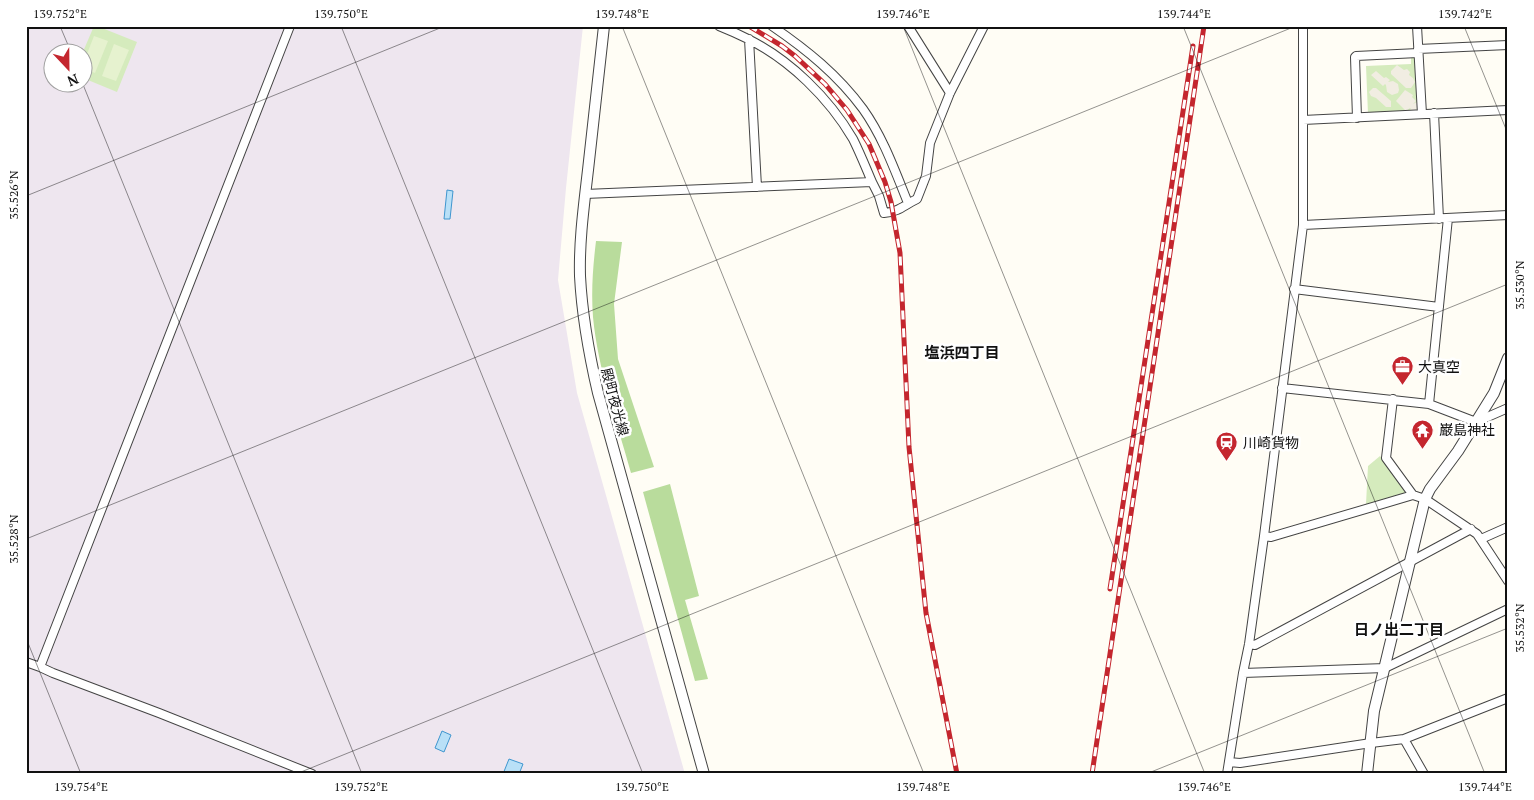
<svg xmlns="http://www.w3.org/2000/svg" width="1534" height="800" font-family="'PT Serif','Noto Sans JP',serif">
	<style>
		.industrial { fill: #eee6ef; fill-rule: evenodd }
		.green { fill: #d5ebbd }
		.forest { fill: #b9dc9c }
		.pitch { fill: #e6f2cf }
		.plaza { fill: #f1ede2 }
		.water { fill: #b9e0f7; stroke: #3f96cf }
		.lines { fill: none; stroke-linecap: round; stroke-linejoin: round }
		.minor-casing { stroke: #444; stroke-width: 10 }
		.tertiary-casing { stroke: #444; stroke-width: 12 }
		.minor { stroke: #fff; stroke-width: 8 }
		.tertiary { stroke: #fff; stroke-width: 10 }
		.rail-casing { stroke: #c4262e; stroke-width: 5 }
		.rail { stroke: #fff; stroke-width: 3; stroke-dasharray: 9; stroke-linecap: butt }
		.ticks { fill: none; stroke: #111; stroke-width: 1; stroke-opacity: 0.45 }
		.labels { text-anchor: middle; stroke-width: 5; stroke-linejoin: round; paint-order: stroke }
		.poi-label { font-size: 14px; fill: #111; stroke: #fff; text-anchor: start }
		.street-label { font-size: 14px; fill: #111; stroke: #fff }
		.neighbourhood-label { font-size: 15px; font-weight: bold; fill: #111; stroke: #fff }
		.neatline { fill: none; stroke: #111; stroke-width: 2 }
		.ticks-label { font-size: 12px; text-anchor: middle; fill: #111 }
	</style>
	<rect width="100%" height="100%" fill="#fffdf5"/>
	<path class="industrial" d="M 26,26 L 583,26 L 566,188 L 558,280 L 577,393 L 685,774 L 26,774 ZM 52,52 L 82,52 L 82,82 L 52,82 Z"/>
	<path class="green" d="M 94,26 L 97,26 L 137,42 L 117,92 L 83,78 L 82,54 Z
		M 1411,57 L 1414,57 L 1415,60 L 1418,107 L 1413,112 L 1368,114 L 1366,66 L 1411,64 Z
		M 1380,456 L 1406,490 L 1406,494 L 1366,504 L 1368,466 Z"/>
	<path class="forest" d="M 596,241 L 622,242 L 614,304 L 618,359 L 654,467 L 631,473 C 617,422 598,370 593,317 C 591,291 593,266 596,241 Z
		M 670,484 L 699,596 L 685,600 L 708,679 L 695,681 L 643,492 Z"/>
	<path class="pitch" d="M 94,36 L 108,41 L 95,73 L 82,68 L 83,64 Z
		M 114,44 L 129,50 L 116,81 L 102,76 Z"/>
	<path class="plaza" d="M 1397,65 L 1404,70 L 1407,69 L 1410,72 L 1409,75 L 1413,78 L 1415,82 L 1411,88 L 1406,88 L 1391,74 L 1391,71 Z
		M 1376,71 L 1384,78 L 1386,77 L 1390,80 L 1388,82 L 1393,81 L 1398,84 L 1399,90 L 1398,93 L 1392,95 L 1387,92 L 1386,85 L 1385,84 L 1383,86 L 1371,75 Z
		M 1373,88 L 1376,88 L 1391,101 L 1391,107 L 1386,107 L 1376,98 L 1371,96 L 1369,92 Z
		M 1405,90 L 1413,95 L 1412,97 L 1416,101 L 1413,104 L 1417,102 L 1418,107 L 1413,112 L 1408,111 L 1411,109 L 1410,108 L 1406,111 L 1396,101 Z"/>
	<path class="water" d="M 447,190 L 453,191 L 450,219 L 444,219 Z
		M 442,731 L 451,735 L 444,752 L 435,748 Z
		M 509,759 L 523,764 L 519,774 L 503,774 Z"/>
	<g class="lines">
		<defs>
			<path id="minor" d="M 290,26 L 40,667 L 53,673 L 159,713 L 312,774
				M 719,26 C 729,30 738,34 748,39 C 790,60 829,98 853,139 C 860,153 866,168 872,182
				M 772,26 C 807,50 838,75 863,109 C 883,137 895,171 908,203
				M 908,26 L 950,93
				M 1417,26 L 1422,114
				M 749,39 L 757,187
				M 1418,49 L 1508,45
				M 1434,113 L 1439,219
				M 1357,118 L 1355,57 L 1356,56 L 1418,53
				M 1303,120 L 1508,110
				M 585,194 L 872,182 L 879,196 L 884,213 C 899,212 904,205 917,199 L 926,176 L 930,143 L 950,93 L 984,26
				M 1303,225 L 1508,215
				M 1294,289 L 1439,307
				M 1282,388 L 1429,404 L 1476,422 L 1508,408
				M 1393,399 L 1386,458 L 1413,495
				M 1429,404 L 1448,218
				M 1264,536 L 1271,537 L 1413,495 L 1425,499 L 1477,534 L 1508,581
				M 1481,539 L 1508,527
				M 1249,644 L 1255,645 L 1471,529
				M 26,662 L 40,667
				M 1243,673 L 1385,668 L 1508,609
				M 1404,739 L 1424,774
				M 1229,762 L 1240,763 L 1371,743 L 1404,739 L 1508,698
				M 1227,774 L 1243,673 L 1249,644 L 1264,536 L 1303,225 L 1303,26"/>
			<path id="tertiary" d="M 604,26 C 599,74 593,122 588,170 C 584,205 579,241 580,276 C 582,316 589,354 598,393 L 704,774
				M 1367,774 L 1374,711 L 1425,499 L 1430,489 L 1458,451 L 1494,393 L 1508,358"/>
		</defs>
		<use href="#minor" class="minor-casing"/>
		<use href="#tertiary" class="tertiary-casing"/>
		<use href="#minor" class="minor"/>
		<use href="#tertiary" class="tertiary"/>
		<defs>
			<path id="rail" d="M 749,26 L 782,46 L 795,56 L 825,84 L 847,110 L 869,144 L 885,182 L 891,202 L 900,253 L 909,447 L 926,613 L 957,774
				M 1110,589 L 1193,46
				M 1092,774 L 1204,26"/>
		</defs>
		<use href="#rail" class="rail-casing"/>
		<use href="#rail" class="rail"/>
	</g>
	<path class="ticks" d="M 60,26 L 71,52M 341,26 L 643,774M 622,26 L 924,774M 903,26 L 1205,774M 1183,26 L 1485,774M 1464,26 L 1508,134M 82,82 L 362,774M 26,196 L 445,26M 26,539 L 1296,26M 26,638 L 81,774M 296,774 L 1508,284M 1146,774 L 1508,628"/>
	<defs>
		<symbol id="office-pin" viewBox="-11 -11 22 30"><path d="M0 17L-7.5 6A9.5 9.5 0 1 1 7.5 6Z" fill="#c4262e" stroke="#fff"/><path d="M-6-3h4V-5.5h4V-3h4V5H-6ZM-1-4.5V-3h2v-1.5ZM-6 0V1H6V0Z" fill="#fff"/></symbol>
		<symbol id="temple-pin" viewBox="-11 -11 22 30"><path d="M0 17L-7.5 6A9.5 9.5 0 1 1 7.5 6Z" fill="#c4262e" stroke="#fff"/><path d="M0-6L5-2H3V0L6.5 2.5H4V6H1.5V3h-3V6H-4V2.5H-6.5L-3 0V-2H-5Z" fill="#fff"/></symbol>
		<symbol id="station-pin" viewBox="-11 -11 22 30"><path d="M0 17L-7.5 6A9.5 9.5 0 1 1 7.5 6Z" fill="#c4262e" stroke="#fff"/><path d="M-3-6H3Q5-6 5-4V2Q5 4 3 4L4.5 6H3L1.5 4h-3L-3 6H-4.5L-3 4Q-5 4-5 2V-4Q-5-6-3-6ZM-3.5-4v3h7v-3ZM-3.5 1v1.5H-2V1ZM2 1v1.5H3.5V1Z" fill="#fff"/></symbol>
	</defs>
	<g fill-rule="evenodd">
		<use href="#office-pin" x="1390" y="354" width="25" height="34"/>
		<use href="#temple-pin" x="1410" y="418" width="25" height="34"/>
		<use href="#station-pin" x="1214" y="430" width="25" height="34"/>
	</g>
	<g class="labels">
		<g class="poi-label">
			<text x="1418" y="372">大真空</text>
			<text x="1439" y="435">巌島神社</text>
			<text x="1243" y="448">川崎貨物</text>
		</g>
		<g class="street-label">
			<text transform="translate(615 402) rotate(75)" y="5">殿町夜光線</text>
		</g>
		<g class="neighbourhood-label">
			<text x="962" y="358">塩浜四丁目</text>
			<text x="1399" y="635">日ノ出二丁目</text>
		</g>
	</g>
	<rect width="1534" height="800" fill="none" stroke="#ffffff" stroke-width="55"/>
	<g transform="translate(68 68) rotate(158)"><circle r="24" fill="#ffffff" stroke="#a0a0a0"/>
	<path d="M0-4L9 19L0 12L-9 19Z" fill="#c4262e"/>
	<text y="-8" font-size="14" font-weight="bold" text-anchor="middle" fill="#111111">N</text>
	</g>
	<rect x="28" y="28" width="1478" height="744" class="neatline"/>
	<g class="ticks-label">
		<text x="60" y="18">139.752°E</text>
		<text x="341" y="18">139.750°E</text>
		<text x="622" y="18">139.748°E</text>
		<text x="903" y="18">139.746°E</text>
		<text x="1184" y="18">139.744°E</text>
		<text x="1465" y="18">139.742°E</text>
		<text transform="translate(14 195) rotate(-90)" y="4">35.526°N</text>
		<text transform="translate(1520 285) rotate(-90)" y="4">35.530°N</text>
		<text transform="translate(14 539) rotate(-90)" y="4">35.528°N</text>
		<text transform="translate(1520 628) rotate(-90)" y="4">35.532°N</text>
		<text x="81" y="791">139.754°E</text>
		<text x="361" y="791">139.752°E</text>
		<text x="642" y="791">139.750°E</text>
		<text x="923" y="791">139.748°E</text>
		<text x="1204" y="791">139.746°E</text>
		<text x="1485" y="791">139.744°E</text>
	</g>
</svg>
